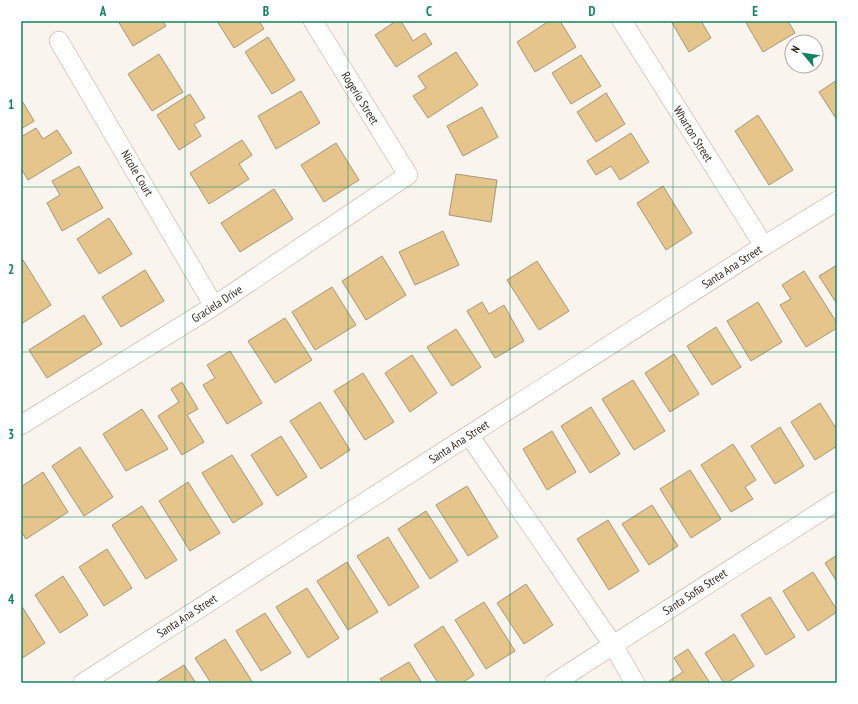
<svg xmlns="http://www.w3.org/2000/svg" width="858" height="704" font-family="'PT Sans Narrow',sans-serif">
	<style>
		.building { fill: #e5c58b; stroke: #a99676 }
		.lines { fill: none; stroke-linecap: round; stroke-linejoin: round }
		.minor-casing { stroke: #c5a68e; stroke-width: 20 }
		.minor { stroke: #fff; stroke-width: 19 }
		.grid { fill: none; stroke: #128360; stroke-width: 1; stroke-opacity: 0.55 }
		.labels { text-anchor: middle; stroke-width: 3; stroke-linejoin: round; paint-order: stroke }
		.street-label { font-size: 12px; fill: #32261c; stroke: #fff }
		.neatline { fill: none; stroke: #128360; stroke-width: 1.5 }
		.grid-label { font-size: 13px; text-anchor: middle; font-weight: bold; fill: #128360 }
	</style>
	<rect width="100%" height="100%" fill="#faf4ef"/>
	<path class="building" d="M 118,21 L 163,21 L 166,26 L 133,46 Z
		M 217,21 L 259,21 L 264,29 L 234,48 Z
		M 396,21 L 401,21 L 413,41 L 425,33 L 432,44 L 396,67 L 375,35 Z
		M 549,21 L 560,21 L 576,47 L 535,72 L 517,42 Z
		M 671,21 L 701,21 L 711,38 L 689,52 Z
		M 745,21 L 788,21 L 795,33 L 763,52 Z
		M 268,37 L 295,80 L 272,94 L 245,52 Z
		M 456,52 L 478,85 L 428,118 L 413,96 L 426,88 L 418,76 Z
		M 159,54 L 183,92 L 152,111 L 128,74 Z
		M 581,55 L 601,86 L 571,104 L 552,73 Z
		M 837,80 L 837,120 L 819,92 Z
		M 301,91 L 320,123 L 276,149 L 258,116 Z
		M 606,93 L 625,124 L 596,142 L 577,112 Z
		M 190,94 L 205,118 L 194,124 L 201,136 L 179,150 L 157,115 Z
		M 21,99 L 34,121 L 21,129 Z
		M 482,107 L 498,137 L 463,156 L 447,126 Z
		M 758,115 L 793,170 L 769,185 L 735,131 Z
		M 36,128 L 43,139 L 57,130 L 72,153 L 28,180 L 21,168 L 21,137 Z
		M 631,133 L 649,162 L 620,180 L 611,166 L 596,175 L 587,161 Z
		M 242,140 L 252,155 L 239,164 L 249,179 L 209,204 L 190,173 Z
		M 336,143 L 359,180 L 324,202 L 301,165 Z
		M 79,166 L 103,208 L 62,231 L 47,203 L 60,195 L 52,181 Z
		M 456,174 L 497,180 L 491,222 L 449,215 Z
		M 663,186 L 692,233 L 666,250 L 637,203 Z
		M 274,189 L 293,219 L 240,252 L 221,223 Z
		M 109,218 L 132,254 L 99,274 L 77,239 Z
		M 443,231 L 459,265 L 415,285 L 399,252 Z
		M 382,256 L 406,295 L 366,320 L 342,281 Z
		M 23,260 L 51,305 L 21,324 L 21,262 Z
		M 537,261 L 569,311 L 539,330 L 507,280 Z
		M 837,265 L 837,304 L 819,276 Z
		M 145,270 L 164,301 L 121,327 L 102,297 Z
		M 804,271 L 837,323 L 837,328 L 806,347 L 780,305 L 791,299 L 782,285 Z
		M 332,287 L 356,325 L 315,350 L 292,312 Z
		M 482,302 L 489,314 L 504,305 L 524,341 L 495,358 L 467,311 Z
		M 758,302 L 782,342 L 751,361 L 727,321 Z
		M 84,315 L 102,344 L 47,378 L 29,350 Z
		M 285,318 L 312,360 L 275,383 L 248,341 Z
		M 716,327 L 741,367 L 712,385 L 687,346 Z
		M 456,329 L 481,367 L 452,386 L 427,347 Z
		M 230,351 L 262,403 L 227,424 L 203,385 L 215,378 L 207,365 Z
		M 674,354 L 699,394 L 670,412 L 645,373 Z
		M 412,355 L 437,393 L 410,412 L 385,373 Z
		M 363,373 L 394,422 L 365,440 L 334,391 Z
		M 633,380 L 665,431 L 634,450 L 602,399 Z
		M 182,382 L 198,409 L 187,415 L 204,442 L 182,455 L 158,416 L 179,402 L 171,389 Z
		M 320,402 L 350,450 L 321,469 L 290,421 Z
		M 820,403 L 837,430 L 837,446 L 815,460 L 791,422 Z
		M 591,407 L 620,454 L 590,473 L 561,426 Z
		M 142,409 L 168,449 L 126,471 L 103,434 Z
		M 780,427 L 804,466 L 775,484 L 751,446 Z
		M 552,431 L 576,472 L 547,490 L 523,449 Z
		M 281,436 L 307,477 L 277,496 L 251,455 Z
		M 733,444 L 756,480 L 745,487 L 753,499 L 731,512 L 701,465 Z
		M 80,447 L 113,497 L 84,516 L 52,466 Z
		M 232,455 L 263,504 L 233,523 L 202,473 Z
		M 690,470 L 721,519 L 691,538 L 660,489 Z
		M 43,472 L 68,512 L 26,539 L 21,531 L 21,487 Z
		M 188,482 L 220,533 L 190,551 L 159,501 Z
		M 467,486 L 498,537 L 468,556 L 436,505 Z
		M 652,505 L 678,546 L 649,565 L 622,524 Z
		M 142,506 L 177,560 L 146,579 L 112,525 Z
		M 426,511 L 458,561 L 430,579 L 398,529 Z
		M 608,520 L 639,571 L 609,590 L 577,539 Z
		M 388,537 L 419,587 L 389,606 L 357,556 Z
		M 107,549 L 132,588 L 104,606 L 79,567 Z
		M 837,555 L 837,582 L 825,563 Z
		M 347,562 L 378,612 L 348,630 L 317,581 Z
		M 813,572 L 837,610 L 837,612 L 808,631 L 783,591 Z
		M 63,576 L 88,615 L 60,633 L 35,595 Z
		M 526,584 L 553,625 L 524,644 L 497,603 Z
		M 307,588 L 339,638 L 308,658 L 276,607 Z
		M 770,597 L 795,637 L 766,655 L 741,615 Z
		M 484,602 L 515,651 L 486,669 L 455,620 Z
		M 21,605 L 45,643 L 21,659 Z
		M 265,613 L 291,653 L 261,671 L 236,631 Z
		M 443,626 L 474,675 L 462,683 L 438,683 L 414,645 Z
		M 734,634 L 754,666 L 727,683 L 724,683 L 705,653 Z
		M 225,639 L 253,683 L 211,683 L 195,658 Z
		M 688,649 L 710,683 L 670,683 L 669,681 L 683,672 L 674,658 Z
		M 409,662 L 422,683 L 383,683 L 380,679 Z
		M 184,665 L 196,683 L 155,683 Z"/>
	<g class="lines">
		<defs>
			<path id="minor" d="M 622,21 L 764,246
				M 59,41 L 214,306
				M 21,425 L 214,306 L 408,175 L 313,21
				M 469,435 L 613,645 L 635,683
				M 83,683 L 764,246 L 837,201
				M 554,683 L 837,501"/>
		</defs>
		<use href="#minor" class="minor-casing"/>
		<use href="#minor" class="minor"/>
	</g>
	<path class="grid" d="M 185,21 L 185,683M 348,21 L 348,683M 510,21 L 510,683M 673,21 L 673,683M 21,187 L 837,187M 21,352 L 837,352M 21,517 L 837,517"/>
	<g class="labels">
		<g class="street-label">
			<text transform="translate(360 98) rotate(58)" y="4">Rogerio Street</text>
			<text transform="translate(693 134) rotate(58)" y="4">Wharton Street</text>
			<text transform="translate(137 173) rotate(60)" y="4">Nicole Court</text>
			<text transform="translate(732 267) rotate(-33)" y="4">Santa Ana Street</text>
			<text transform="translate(217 304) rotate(-33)" y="4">Graciela Drive</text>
			<text transform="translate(459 442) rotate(-33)" y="4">Santa Ana Street</text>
			<text transform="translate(695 592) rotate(-33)" y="4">Santa Sofia Street</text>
			<text transform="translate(187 616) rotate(-33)" y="4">Santa Ana Street</text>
		</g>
	</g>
	<rect width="858" height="704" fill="none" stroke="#ffffff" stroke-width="44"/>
	<g transform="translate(804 54) rotate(299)"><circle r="19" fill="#ffffff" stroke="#ada8a4"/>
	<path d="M0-3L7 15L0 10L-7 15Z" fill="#128360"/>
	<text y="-6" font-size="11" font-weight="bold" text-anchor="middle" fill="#32261c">N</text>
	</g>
	<rect x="22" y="22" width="814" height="660" class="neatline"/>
	<g class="grid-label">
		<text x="103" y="16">A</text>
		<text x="266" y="16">B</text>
		<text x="429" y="16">C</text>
		<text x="592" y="16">D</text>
		<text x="755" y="16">E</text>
		<text x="11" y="109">1</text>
		<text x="11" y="274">2</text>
		<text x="11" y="439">3</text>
		<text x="11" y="604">4</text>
	</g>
</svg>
